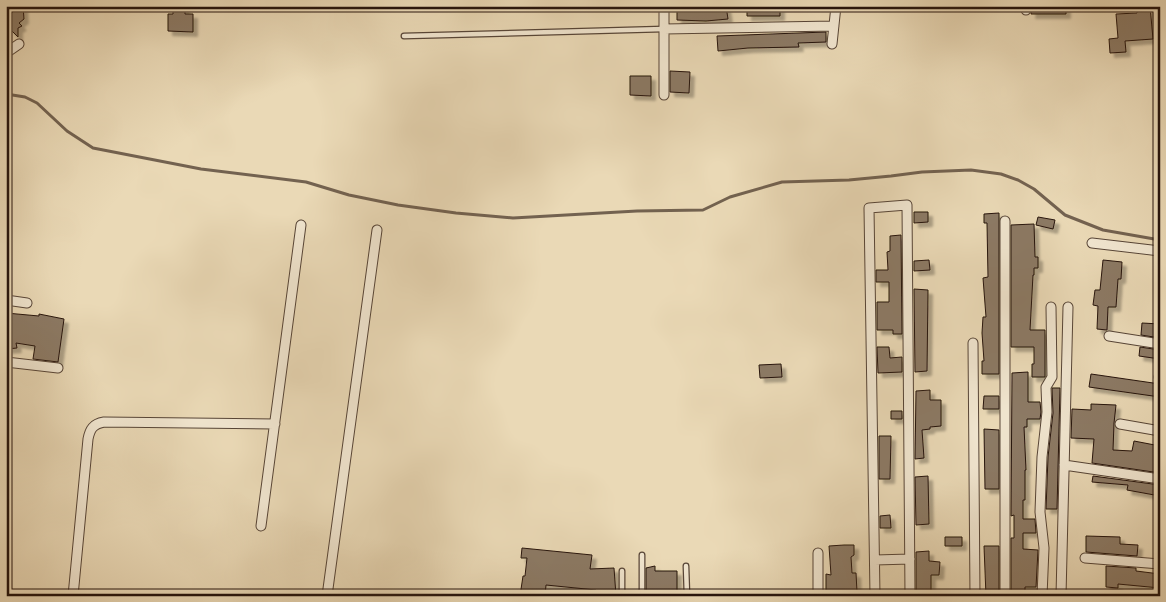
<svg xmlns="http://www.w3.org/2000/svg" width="1166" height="602" font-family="'IM FELL Great Primer',serif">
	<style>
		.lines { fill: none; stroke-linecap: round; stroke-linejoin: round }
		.stream { stroke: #736250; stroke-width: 3 }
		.building { fill: #8c7a65; stroke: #26140d; filter: url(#shadow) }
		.lane-casing { stroke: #574537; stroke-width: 7 }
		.street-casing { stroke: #574537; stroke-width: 11 }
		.lane { stroke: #f1e6d0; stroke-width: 4.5 }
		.street { stroke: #f1e6d0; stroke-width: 9 }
	</style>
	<defs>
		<filter id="shadow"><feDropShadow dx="4.5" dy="4.5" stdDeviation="1" flood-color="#0004"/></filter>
	</defs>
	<rect width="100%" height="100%" fill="#ead9b6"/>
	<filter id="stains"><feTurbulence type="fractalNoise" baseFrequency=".004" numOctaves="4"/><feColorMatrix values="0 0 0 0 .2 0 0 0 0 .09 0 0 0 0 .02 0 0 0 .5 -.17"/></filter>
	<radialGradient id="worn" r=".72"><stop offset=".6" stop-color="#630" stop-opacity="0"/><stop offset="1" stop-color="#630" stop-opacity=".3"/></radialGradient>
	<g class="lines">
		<path class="stream" d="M 6,94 L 25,97 L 37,103 L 67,131 L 93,148 L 201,169 L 306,182 L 349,195 L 398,205 L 456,213 L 513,218 L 637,211 L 703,210 L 730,197 L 782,182 L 849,180 L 891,176 L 922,172 L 971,170 L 1001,174 L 1018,180 L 1034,189 L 1065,215 L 1103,230 L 1160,240"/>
	</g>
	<path class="building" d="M 6,6 L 23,6 L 24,19 L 19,23 L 22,26 L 18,28 L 18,37 L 6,25 Z
		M 173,6 L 185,6 L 185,14 L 193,14 L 193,32 L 168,31 L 168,14 L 173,14 Z
		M 726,6 L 728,19 L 706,21 L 677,20 L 677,8 L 694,8 Z
		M 747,6 L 780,6 L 780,16 L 747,16 Z
		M 1032,6 L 1066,6 L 1066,14 L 1031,14 Z
		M 1137,6 L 1150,6 L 1153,39 L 1125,41 L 1126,52 L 1110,53 L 1109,39 L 1118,38 L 1116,14 L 1137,13 Z
		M 826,32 L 826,42 L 798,43 L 799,47 L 748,48 L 718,51 L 717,36 Z
		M 670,71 L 690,72 L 689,93 L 670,92 Z
		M 630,76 L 651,76 L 651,96 L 630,95 Z
		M 914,212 L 928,212 L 928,222 L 914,223 Z
		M 999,213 L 999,374 L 982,374 L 982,361 L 984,361 L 982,333 L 983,317 L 986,317 L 983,278 L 988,277 L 987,223 L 984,223 L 984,214 Z
		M 1038,217 L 1055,220 L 1053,229 L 1036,225 Z
		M 1034,224 L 1035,257 L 1038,257 L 1038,268 L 1034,268 L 1034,275 L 1033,275 L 1030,330 L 1045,330 L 1045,377 L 1032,377 L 1032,364 L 1034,364 L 1034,347 L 1011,347 L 1011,225 Z
		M 901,235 L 902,334 L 893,334 L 893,330 L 877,330 L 877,302 L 889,302 L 889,282 L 876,282 L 876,270 L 888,270 L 887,252 L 890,251 L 890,236 Z
		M 929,260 L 930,270 L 914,271 L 914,261 Z
		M 1103,260 L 1122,262 L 1121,279 L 1118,279 L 1116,307 L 1108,307 L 1107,330 L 1097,329 L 1098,306 L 1093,305 L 1095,290 L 1100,290 Z
		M 914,289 L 928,290 L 927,371 L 915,372 Z
		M 6,313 L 39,316 L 39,314 L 64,319 L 58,362 L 33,359 L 35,346 L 16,343 L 17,348 L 7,349 Z
		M 1142,323 L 1160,324 L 1160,338 L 1141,335 Z
		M 877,347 L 889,347 L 890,358 L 902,357 L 902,372 L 878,373 Z
		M 1140,347 L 1160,350 L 1160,359 L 1139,356 Z
		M 781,364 L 782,377 L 760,378 L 759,365 Z
		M 1028,372 L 1028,402 L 1040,402 L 1041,412 L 1040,419 L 1027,419 L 1027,427 L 1024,427 L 1026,470 L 1025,470 L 1025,500 L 1023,500 L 1023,519 L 1035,519 L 1036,533 L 1023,533 L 1023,549 L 1038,550 L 1036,587 L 1025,587 L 1025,596 L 1011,596 L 1011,538 L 1014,538 L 1014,515 L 1011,516 L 1012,373 Z
		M 1091,374 L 1160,384 L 1160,397 L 1089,387 Z
		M 1052,388 L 1060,388 L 1057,509 L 1046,509 L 1048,457 L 1053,413 Z
		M 930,390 L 930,400 L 941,400 L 941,426 L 930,427 L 930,429 L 922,430 L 924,458 L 915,459 L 916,391 Z
		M 984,396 L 999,396 L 999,409 L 983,409 Z
		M 1091,404 L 1116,405 L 1114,423 L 1113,450 L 1132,451 L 1134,441 L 1160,446 L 1160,473 L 1092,463 L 1094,439 L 1071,438 L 1072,409 L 1091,410 Z
		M 891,411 L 902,411 L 902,419 L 891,419 Z
		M 984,429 L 999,430 L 999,489 L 985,489 Z
		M 879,436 L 891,436 L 890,479 L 879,479 Z
		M 928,476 L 929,524 L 916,525 L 915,477 Z
		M 1093,476 L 1160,485 L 1160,496 L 1127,490 L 1128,485 L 1092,482 Z
		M 890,515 L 891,528 L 880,528 L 880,516 Z
		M 1086,536 L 1120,537 L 1120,544 L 1138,545 L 1137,556 L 1086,552 Z
		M 945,537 L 962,537 L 962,546 L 945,546 Z
		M 844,545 L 854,545 L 854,555 L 851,557 L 852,573 L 856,573 L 857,592 L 853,593 L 853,596 L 831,596 L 831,592 L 826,593 L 826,574 L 831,575 L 829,546 Z
		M 984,546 L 999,546 L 999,596 L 986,596 Z
		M 522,548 L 592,555 L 590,569 L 614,568 L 616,596 L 596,596 L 596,590 L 546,585 L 545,596 L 520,596 L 523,576 L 525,576 L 527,558 L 521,558 Z
		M 929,551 L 929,561 L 940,562 L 939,575 L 931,575 L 931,594 L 929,594 L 929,596 L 916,596 L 916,552 Z
		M 655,566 L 655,571 L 677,571 L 677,596 L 646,596 L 646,568 Z
		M 1106,566 L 1136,568 L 1136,571 L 1160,574 L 1160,588 L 1118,584 L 1118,588 L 1106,587 Z"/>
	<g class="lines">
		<defs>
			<path id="lane" d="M 404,36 L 664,29
				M 642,555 L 642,596
				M 686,566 L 687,596
				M 622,571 L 622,596"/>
			<path id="street" d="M 1026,10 L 1026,6
				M 664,29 L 834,26
				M 832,44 L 836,6
				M 6,53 L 19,44
				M 664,95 L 664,6
				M 1092,243 L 1160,251
				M 6,300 L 27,303
				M 1109,336 L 1160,344
				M 973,343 L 975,596
				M 6,362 L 58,368
				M 1159,377 L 1160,377
				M 1120,424 L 1160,431
				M 1064,465 L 1160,479
				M 261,526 L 301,225
				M 818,553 L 818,596
				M 1085,558 L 1160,564
				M 875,560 L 910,559
				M 73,596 L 88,439 C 90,429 93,424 104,422 L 275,424
				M 327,596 L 377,230
				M 875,596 L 869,208 L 907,205 L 910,596
				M 1005,596 L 1005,221
				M 1042,596 L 1044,548 L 1040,512 L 1042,457 L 1047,412 L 1046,387 L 1052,377 L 1051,307
				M 1061,596 L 1068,307"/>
		</defs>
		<use href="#lane" class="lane-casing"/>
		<use href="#street" class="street-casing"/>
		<use href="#lane" class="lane"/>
		<use href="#street" class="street"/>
	</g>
	<rect width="1166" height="602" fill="none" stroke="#ead9b6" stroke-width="25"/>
	<rect x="8" y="8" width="1151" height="587" fill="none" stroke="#26140d" stroke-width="2.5"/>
	<rect x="12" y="12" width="1141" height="577" fill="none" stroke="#26140d"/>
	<rect width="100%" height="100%" filter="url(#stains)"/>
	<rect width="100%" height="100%" fill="url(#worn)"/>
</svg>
